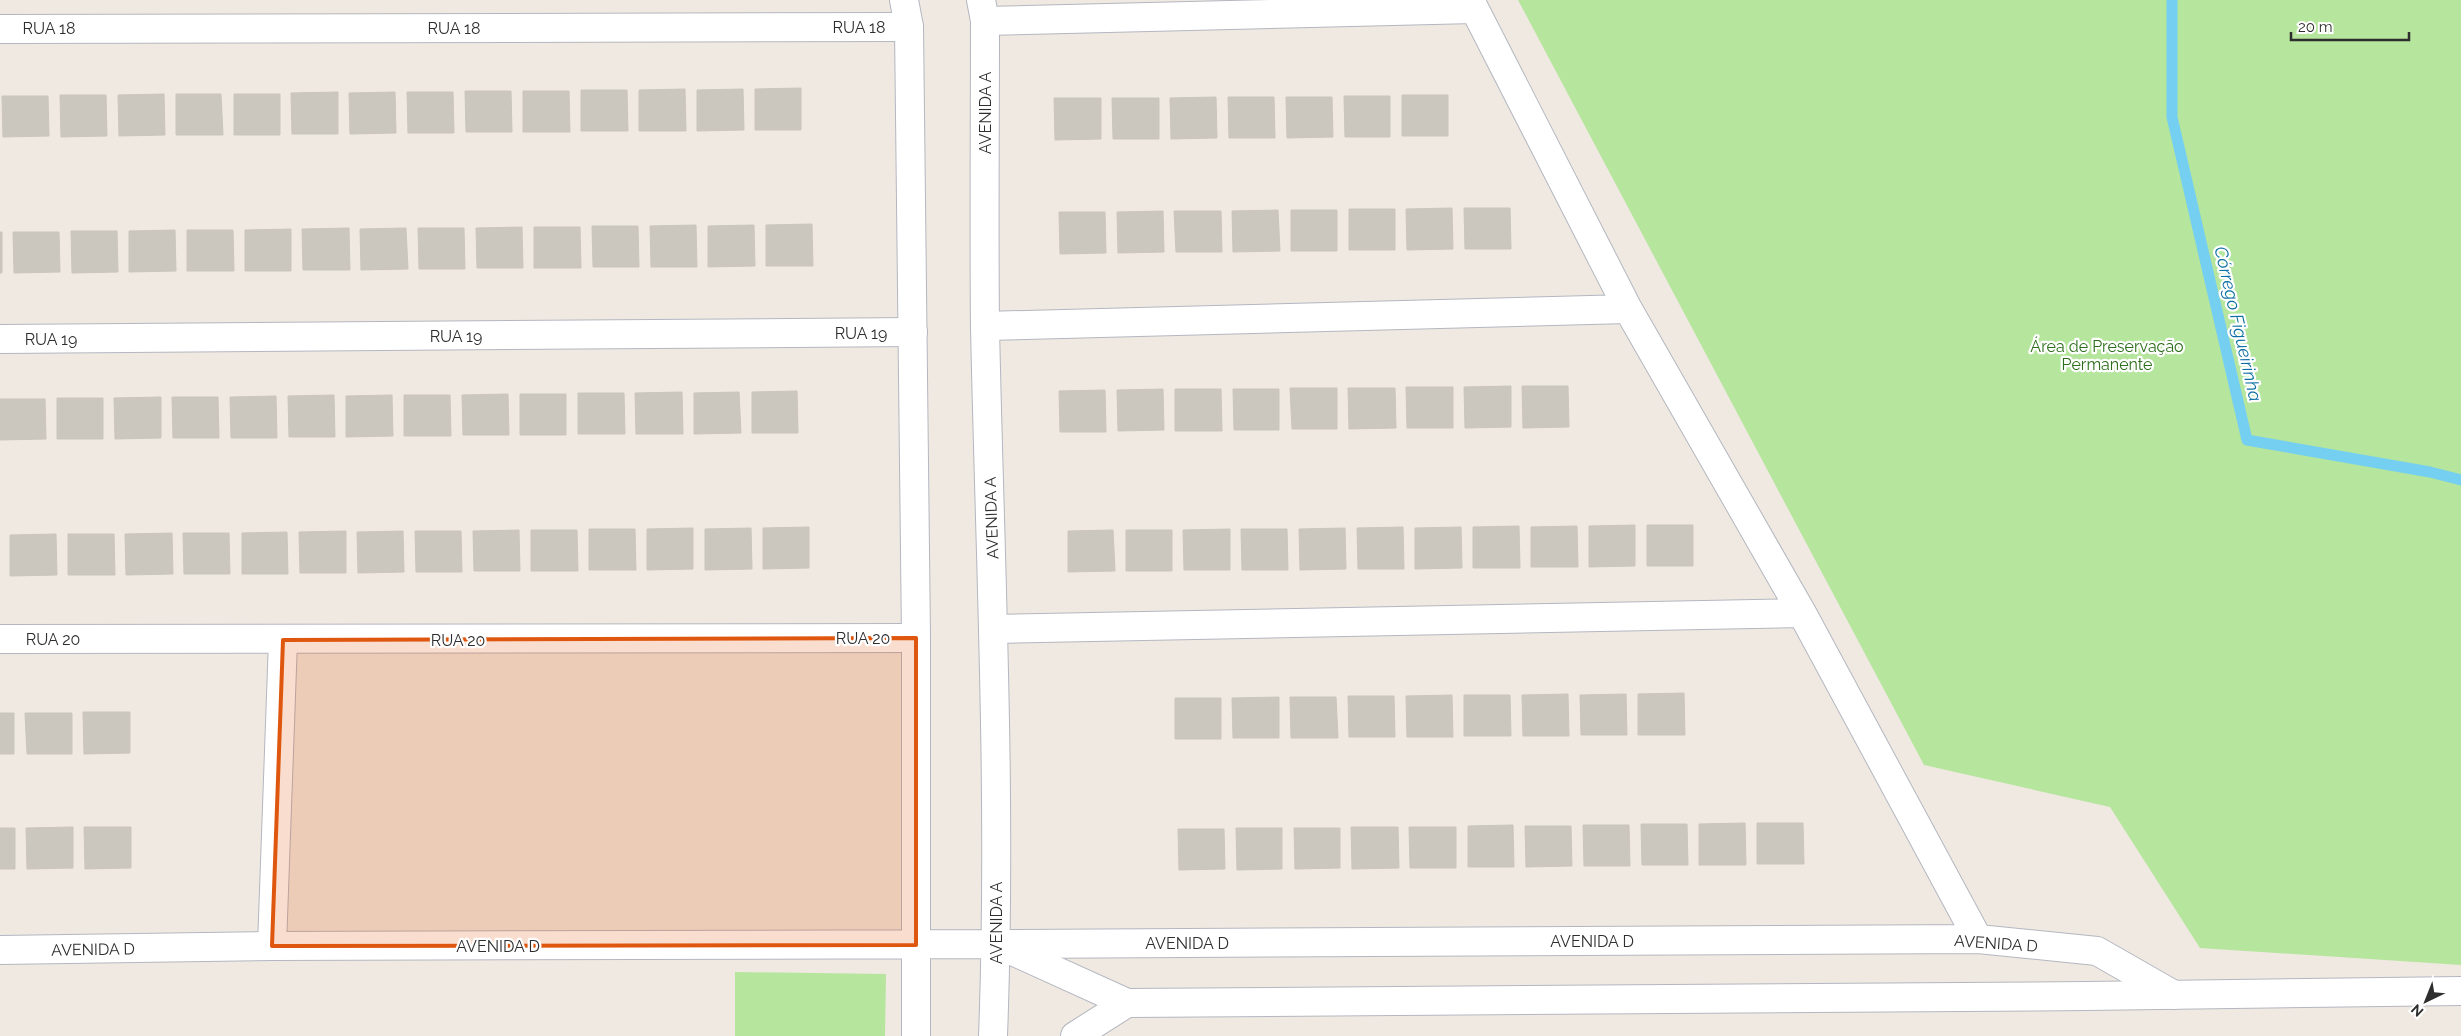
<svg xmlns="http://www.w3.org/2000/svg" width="2461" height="1036" font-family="Raleway,sans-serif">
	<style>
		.green { fill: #b6e59e }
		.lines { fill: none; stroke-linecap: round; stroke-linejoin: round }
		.stream { stroke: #75cff0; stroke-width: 11 }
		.building { fill: #cbc7bf; stroke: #cbc5ba }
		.minor-casing { stroke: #b4b7c1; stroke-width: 30 }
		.tertiary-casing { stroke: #b4b7c1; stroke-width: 30 }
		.minor { stroke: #fff; stroke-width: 28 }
		.tertiary { stroke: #fff; stroke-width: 28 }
		.marked { fill: #df570e; fill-opacity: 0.2; stroke: #df570e; stroke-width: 4; stroke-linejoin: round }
		.labels { text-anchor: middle; stroke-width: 4.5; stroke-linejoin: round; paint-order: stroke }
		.street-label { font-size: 16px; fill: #2e2e2e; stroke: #fff }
		.park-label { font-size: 16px; fill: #2c6e1b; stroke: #fff }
		.water-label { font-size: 18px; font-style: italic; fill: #0d6fa3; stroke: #fff }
	</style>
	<rect width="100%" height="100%" fill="#efe9e1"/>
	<path class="green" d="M 1518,0 L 2461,0 L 2461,965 L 2200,948 L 2110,807 L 1924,765 Z
		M 735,972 L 886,974 L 885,1036 L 735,1036 Z"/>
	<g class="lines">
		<path class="stream" d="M 2172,0 L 2172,117 L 2247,440 L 2430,472 L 2461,480"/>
	</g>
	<path class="building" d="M 801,88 L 801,130 L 755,130 L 755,89 Z
		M 685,89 L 686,131 L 639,131 L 639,90 Z
		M 743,89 L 744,130 L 697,131 L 697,90 Z
		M 581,90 L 627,90 L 628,131 L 581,131 Z
		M 465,91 L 511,91 L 512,132 L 466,132 Z
		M 523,91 L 569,91 L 570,132 L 523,132 Z
		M 338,92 L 338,134 L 292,134 L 291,93 Z
		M 395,92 L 396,133 L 350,134 L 349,93 Z
		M 407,92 L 453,92 L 454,133 L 408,133 Z
		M 164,94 L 165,135 L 119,136 L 118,95 Z
		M 176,94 L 221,94 L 223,135 L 176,135 Z
		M 234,94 L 280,94 L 280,135 L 234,135 Z
		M 60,95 L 106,95 L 107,136 L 61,137 Z
		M 1402,95 L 1448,95 L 1448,136 L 1402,136 Z
		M 2,96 L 48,96 L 49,136 L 3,137 Z
		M 1344,96 L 1390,96 L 1390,137 L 1345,137 Z
		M 1216,97 L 1217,138 L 1171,139 L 1170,98 Z
		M 1228,97 L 1274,97 L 1275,138 L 1229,138 Z
		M 1286,97 L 1332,97 L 1333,137 L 1287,138 Z
		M 1054,98 L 1101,98 L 1101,139 L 1055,140 Z
		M 1112,98 L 1159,98 L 1159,139 L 1113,139 Z
		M 1452,208 L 1453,249 L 1407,250 L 1406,209 Z
		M 1464,208 L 1510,208 L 1511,249 L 1465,249 Z
		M 1349,209 L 1395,209 L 1395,250 L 1349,250 Z
		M 1278,210 L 1280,251 L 1233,252 L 1232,211 Z
		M 1291,210 L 1337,210 L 1337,251 L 1291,251 Z
		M 1163,211 L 1164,252 L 1118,253 L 1117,212 Z
		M 1174,211 L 1221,211 L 1222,252 L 1176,252 Z
		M 1059,212 L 1105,212 L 1106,253 L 1060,254 Z
		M 812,224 L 813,266 L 766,266 L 766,225 Z
		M 696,225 L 697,267 L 651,267 L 650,226 Z
		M 754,225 L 755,266 L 708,267 L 708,226 Z
		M 592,226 L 638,226 L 639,267 L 593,267 Z
		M 522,227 L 523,268 L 477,268 L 476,228 Z
		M 534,227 L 580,227 L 581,268 L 534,268 Z
		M 349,228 L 350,270 L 303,270 L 302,229 Z
		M 406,228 L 408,269 L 361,270 L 360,229 Z
		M 418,228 L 464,228 L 465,269 L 419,269 Z
		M 291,229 L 291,271 L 245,271 L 245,230 Z
		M 175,230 L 176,271 L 129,272 L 129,231 Z
		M 187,230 L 233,230 L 234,271 L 187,271 Z
		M 71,231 L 117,231 L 118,272 L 72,273 Z
		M 0,232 L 2,232 L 2,273 L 0,273 Z
		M 13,232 L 59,232 L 60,272 L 14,273 Z
		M 1511,386 L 1511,427 L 1465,428 L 1464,387 Z
		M 1522,386 L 1568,386 L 1569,427 L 1523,428 Z
		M 1406,387 L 1453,387 L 1453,428 L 1407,428 Z
		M 1290,388 L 1337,388 L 1337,429 L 1292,429 Z
		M 1348,388 L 1395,388 L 1396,428 L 1349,429 Z
		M 1163,389 L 1164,430 L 1118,431 L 1117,390 Z
		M 1175,389 L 1221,389 L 1222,431 L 1175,431 Z
		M 1233,389 L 1279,389 L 1279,430 L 1234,430 Z
		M 1105,390 L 1106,432 L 1060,432 L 1059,391 Z
		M 797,391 L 798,433 L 752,433 L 752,392 Z
		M 682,392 L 683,434 L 636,434 L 635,393 Z
		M 739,392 L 741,433 L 694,434 L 694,393 Z
		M 578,393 L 624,393 L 625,434 L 578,434 Z
		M 508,394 L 509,435 L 463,435 L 462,395 Z
		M 520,394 L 566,394 L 566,435 L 520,435 Z
		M 334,395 L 335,437 L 289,437 L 288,396 Z
		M 392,395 L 393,436 L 346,437 L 346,396 Z
		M 404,395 L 450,395 L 451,436 L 404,436 Z
		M 276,396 L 277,438 L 231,438 L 230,397 Z
		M 161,397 L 161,438 L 115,439 L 114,398 Z
		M 172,397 L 218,397 L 219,438 L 173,438 Z
		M 57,398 L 103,398 L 103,439 L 57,439 Z
		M 0,399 L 45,399 L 46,439 L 0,440 Z
		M 1635,525 L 1635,566 L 1589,567 L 1589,526 Z
		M 1647,525 L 1693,525 L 1693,566 L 1647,566 Z
		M 1519,526 L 1520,568 L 1473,568 L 1473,527 Z
		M 1577,526 L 1578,567 L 1531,567 L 1531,527 Z
		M 809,527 L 809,568 L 763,569 L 763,528 Z
		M 1403,527 L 1404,569 L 1358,569 L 1357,528 Z
		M 1461,527 L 1462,568 L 1415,569 L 1415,528 Z
		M 693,528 L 693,569 L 647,570 L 647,529 Z
		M 751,528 L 752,569 L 705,570 L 705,529 Z
		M 1345,528 L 1346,569 L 1300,570 L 1299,529 Z
		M 589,529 L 635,529 L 636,570 L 589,570 Z
		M 1230,529 L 1230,570 L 1184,570 L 1183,530 Z
		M 1241,529 L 1287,529 L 1288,570 L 1242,570 Z
		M 519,530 L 520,571 L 474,571 L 473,531 Z
		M 531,530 L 577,530 L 578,571 L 531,571 Z
		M 1113,530 L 1115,571 L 1068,572 L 1068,531 Z
		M 1126,530 L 1172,530 L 1172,571 L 1126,571 Z
		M 346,531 L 346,573 L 300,573 L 299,532 Z
		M 403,531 L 404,572 L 358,573 L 357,532 Z
		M 415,531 L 461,531 L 462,572 L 416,572 Z
		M 287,532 L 288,574 L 242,574 L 242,533 Z
		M 172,533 L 173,574 L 126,575 L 125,534 Z
		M 183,533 L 229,533 L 230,574 L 184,574 Z
		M 56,534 L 57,575 L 10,576 L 10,535 Z
		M 68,534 L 114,534 L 115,575 L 68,575 Z
		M 1684,693 L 1685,735 L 1638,735 L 1638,694 Z
		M 1568,694 L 1569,736 L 1523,736 L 1522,695 Z
		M 1626,694 L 1627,735 L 1581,735 L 1580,695 Z
		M 1452,695 L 1453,737 L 1407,737 L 1406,696 Z
		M 1464,695 L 1510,695 L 1511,736 L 1464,736 Z
		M 1348,696 L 1394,696 L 1395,737 L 1349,737 Z
		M 1279,697 L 1279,738 L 1233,738 L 1232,698 Z
		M 1290,697 L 1336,697 L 1338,738 L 1291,738 Z
		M 1175,698 L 1221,698 L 1221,739 L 1175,739 Z
		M 83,712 L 130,712 L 130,753 L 84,754 Z
		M 0,713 L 14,713 L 14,754 L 0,754 Z
		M 25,713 L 72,713 L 72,754 L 27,754 Z
		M 1745,823 L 1746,865 L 1699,865 L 1699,824 Z
		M 1757,823 L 1803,823 L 1804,864 L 1757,864 Z
		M 1641,824 L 1687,824 L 1688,865 L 1642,865 Z
		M 1513,825 L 1514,867 L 1468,867 L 1468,826 Z
		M 1583,825 L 1629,825 L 1630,866 L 1584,866 Z
		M 1525,826 L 1571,826 L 1572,866 L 1526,867 Z
		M 73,827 L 73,868 L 27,869 L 26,828 Z
		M 84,827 L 131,827 L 131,868 L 85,869 Z
		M 1351,827 L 1398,827 L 1399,868 L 1352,869 Z
		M 1409,827 L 1456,827 L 1456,868 L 1410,868 Z
		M 0,828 L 15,828 L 15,869 L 0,869 Z
		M 1236,828 L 1282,828 L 1282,869 L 1237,870 Z
		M 1294,828 L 1340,828 L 1340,868 L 1295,869 Z
		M 1178,829 L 1224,829 L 1225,869 L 1179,870 Z"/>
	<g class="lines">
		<defs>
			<path id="minor" d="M 1470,0 L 1628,309 L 1802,613 L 1978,939
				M 985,21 L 1474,9
				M 0,29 L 909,27
				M 985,326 L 1628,309
				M 0,339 L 913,332
				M 994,629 L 1802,613
				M 0,639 L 916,638
				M 997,944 L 1978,939 L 2097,951 L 2174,995
				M 272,946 L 283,640"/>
			<path id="tertiary" d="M 904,0 L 909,27 L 916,638 L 916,1036
				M 981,0 L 985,21 C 985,123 984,225 985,327 C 990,563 1002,800 993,1036
				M 0,950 L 272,946 L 997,944 L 1127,1003 L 2087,996 L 2461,991
				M 1075,1036 L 1127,1003"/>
		</defs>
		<use href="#minor" class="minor-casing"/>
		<use href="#tertiary" class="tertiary-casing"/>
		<use href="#minor" class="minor"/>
		<use href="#tertiary" class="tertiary"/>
	</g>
	<path class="marked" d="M 916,638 L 916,945 L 272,946 L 283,640 Z"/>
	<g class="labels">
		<g class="street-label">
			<text x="859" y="33">RUA 18</text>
			<text x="49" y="34">RUA 18</text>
			<text x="454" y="34">RUA 18</text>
			<text transform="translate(985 113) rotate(-90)" y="6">AVENIDA A</text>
			<text x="861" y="339">RUA 19</text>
			<text x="456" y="342">RUA 19</text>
			<text x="51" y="345">RUA 19</text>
			<text transform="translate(991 518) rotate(-92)" y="6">AVENIDA A</text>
			<text x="863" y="644">RUA 20</text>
			<text x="53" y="645">RUA 20</text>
			<text x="458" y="646">RUA 20</text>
			<text transform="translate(996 923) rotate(-90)" y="6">AVENIDA A</text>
			<text x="1592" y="947">AVENIDA D</text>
			<text x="1187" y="949">AVENIDA D</text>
			<text transform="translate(1996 943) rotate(4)" y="6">AVENIDA D</text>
			<text x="498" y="952">AVENIDA D</text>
			<text transform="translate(93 949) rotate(-1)" y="6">AVENIDA D</text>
		</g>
		<g class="park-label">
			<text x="2107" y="352">Área de Preservação<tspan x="2107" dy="18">Permanente</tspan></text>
		</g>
		<g class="water-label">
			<text transform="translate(2238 324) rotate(77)" y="6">Córrego Figueirinha</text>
		</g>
	</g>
	<g transform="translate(2426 1001) rotate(223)" stroke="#ffffff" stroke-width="4" paint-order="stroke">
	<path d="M0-4L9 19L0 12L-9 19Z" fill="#2e2e2e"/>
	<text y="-8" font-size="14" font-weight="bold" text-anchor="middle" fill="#2e2e2e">N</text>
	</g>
	<path d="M2291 32v8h118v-8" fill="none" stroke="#2e2e2e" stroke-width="2.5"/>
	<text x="2298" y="32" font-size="15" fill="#2e2e2e" stroke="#ffffff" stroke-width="4" paint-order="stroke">20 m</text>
</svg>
